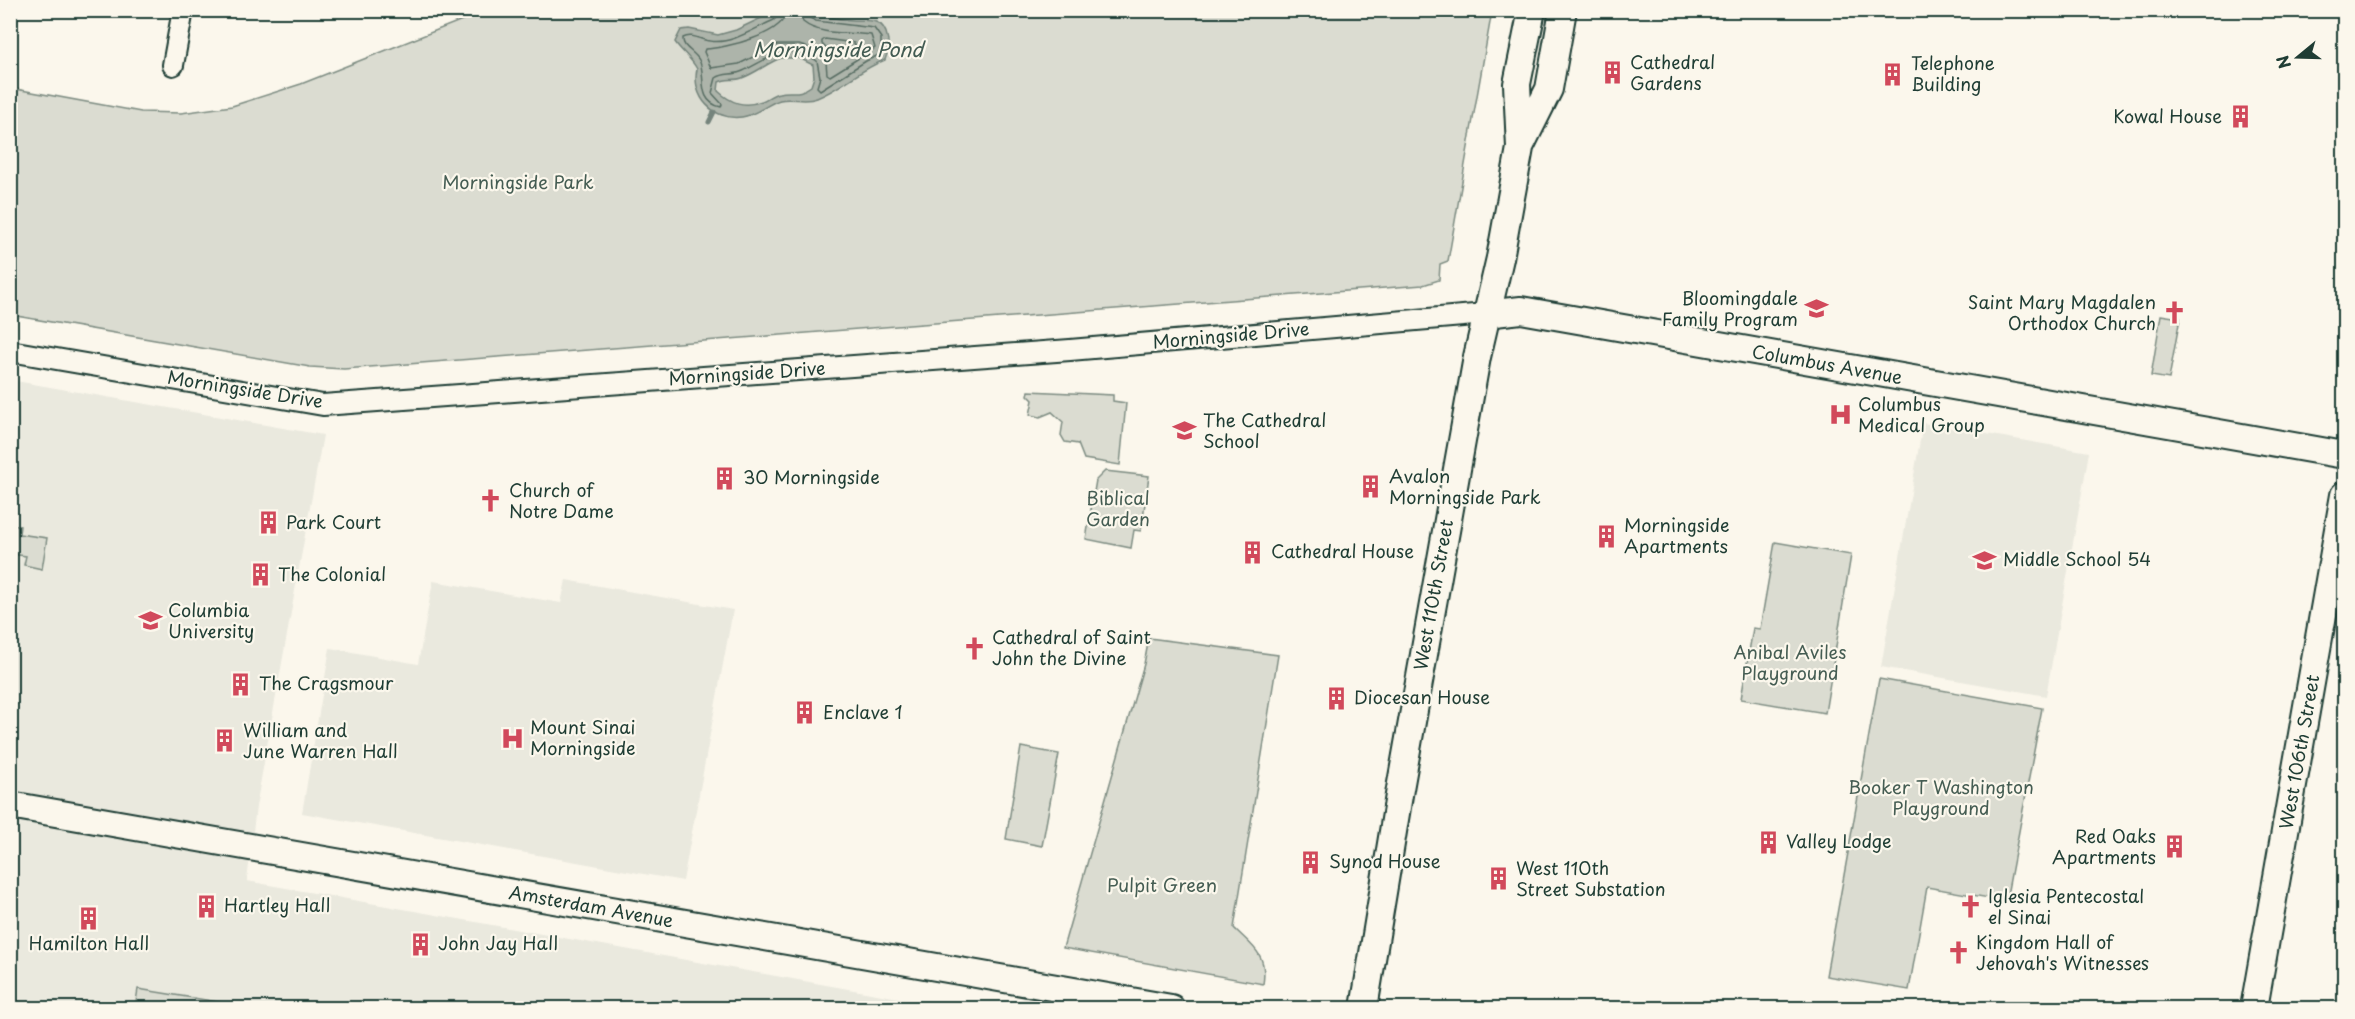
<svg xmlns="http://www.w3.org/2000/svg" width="2355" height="1019" font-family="'Playpen Sans',sans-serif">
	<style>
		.built { fill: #eae9de }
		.green { fill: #dbdcd1; stroke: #7d8c82; stroke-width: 1.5 }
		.water { fill: #adb4aa; stroke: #74847b; stroke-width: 1.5; fill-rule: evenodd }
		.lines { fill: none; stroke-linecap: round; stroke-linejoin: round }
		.shore { stroke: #586d63; stroke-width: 1.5 }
		.stream { stroke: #74847b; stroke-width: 5 }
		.minor-casing { stroke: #1f3d34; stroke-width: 24 }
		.major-casing { stroke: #1f3d34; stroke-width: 30 }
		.minor { stroke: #fbf7ec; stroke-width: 20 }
		.major { stroke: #fbf7ec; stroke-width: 26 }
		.labels { text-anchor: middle; stroke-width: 4.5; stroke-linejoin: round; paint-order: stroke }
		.poi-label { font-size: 18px; fill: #1f3d34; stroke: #fbf7ec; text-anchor: start }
		.park-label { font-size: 18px; fill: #455d53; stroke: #fbf7ec }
		.street-label { font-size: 18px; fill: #1f3d34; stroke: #fbf7ec }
		.water-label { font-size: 20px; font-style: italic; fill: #425b52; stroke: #fbf7ec }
	</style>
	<rect width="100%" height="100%" fill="#fbf7ec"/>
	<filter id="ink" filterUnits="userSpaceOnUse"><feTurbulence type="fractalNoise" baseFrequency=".0167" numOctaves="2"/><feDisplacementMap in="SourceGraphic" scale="12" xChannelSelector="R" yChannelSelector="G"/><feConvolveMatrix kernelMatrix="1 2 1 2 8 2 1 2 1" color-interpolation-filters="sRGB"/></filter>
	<g filter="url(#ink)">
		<path class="built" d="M 10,380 L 323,435 L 256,807 L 247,881 L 954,1008 L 11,1008 Z
			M 1923,423 L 2089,452 L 2046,696 L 1881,667 Z
			M 566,580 L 733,610 L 683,881 L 302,813 L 330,648 L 418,664 L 433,581 L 561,603 Z"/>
		<path class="green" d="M 485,11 L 1492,11 L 1448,261 L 1440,264 L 1439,280 L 1423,285 L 344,369 L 310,367 L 11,315 L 10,88 L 141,112 L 181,113 L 232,106 L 301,84 Z
			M 2161,315 L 2180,318 L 2169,379 L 2151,376 Z
			M 1029,391 L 1113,395 L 1113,401 L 1126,403 L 1120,465 L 1084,459 L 1078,444 L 1065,442 L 1061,435 L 1063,422 L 1052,412 L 1040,417 L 1030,415 L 1033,400 L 1028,395 Z
			M 1105,471 L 1149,476 L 1141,531 L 1134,530 L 1131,548 L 1086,539 L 1096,480 Z
			M 10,525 L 20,526 L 19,534 L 47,538 L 42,569 L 24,565 L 26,556 L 11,554 Z
			M 1775,542 L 1851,555 L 1825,713 L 1741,699 L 1753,628 L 1760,629 Z
			M 1149,638 L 1278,655 L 1234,928 C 1252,946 1268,954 1263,984 L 1063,948 L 1144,664 Z
			M 1879,679 L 2042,708 L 2006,901 L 1927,887 L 1909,990 L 1826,976 Z
			M 1021,747 L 1059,754 L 1042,846 L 1006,839 Z
			M 138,989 L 236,1005 L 236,1008 L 135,1008 Z"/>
		<path class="water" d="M 805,11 C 820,16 836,19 852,20 C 860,21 869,19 876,22 C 890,27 890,49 885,60 C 860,69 841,89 817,98 C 804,103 792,97 780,100 C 767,104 756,115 742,117 C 713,121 691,96 697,69 C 691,58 682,52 675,42 L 681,30 L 689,29 L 718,35 L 736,30 L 776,11 ZM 781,58 L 799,58 L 813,65 L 814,77 L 811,86 C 797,96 794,90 779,93 C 773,94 767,99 762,101 C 744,108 731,103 718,91 L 719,82 C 727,78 734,81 742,78 C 756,73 767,63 781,58 Z"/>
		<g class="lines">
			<path class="shore" d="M 779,10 L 778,15 L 774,20 C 755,28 731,45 710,41 C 700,40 692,33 683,38 C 682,48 694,51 699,60 C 707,74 695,101 721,107 L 722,104 L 712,93 L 716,78 C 725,72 733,76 743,71 C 768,59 789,40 817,61 L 820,77 L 817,87 L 820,90 L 866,61 L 881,54 L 881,38 L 874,28 L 816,21 L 808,17 L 807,10
				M 787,10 C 785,35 725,48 705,49 L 704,52 L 711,68 L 739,64 L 777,45 L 799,45 L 812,49 L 822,56 L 826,62 L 827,74 L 830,76 L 875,48 L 871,35 C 850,32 820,36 803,22 L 799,10
				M 825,39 L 854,43 L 856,47 L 836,59 L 822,44 L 822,41 Z"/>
			<path class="stream" d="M 709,122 L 714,112"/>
			<defs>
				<path id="minor" d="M 173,65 L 183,10
					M 10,351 L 323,405 L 1070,350 L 1486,314"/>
				<path id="major" d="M 1521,145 L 1549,89 L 1563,10
					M 1486,314 L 1521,310 L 2344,455
					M 10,805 L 1171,1008
					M 1364,1008 L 1400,789 L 1477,357 L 1500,258 L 1520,148 L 1517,84 L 1532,10
					M 2254,1008 L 2344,495"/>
			</defs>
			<use href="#minor" class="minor-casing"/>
			<use href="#major" class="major-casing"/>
			<use href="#minor" class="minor"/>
			<use href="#major" class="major"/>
		</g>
	</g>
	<defs>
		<symbol id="building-bare" viewBox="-9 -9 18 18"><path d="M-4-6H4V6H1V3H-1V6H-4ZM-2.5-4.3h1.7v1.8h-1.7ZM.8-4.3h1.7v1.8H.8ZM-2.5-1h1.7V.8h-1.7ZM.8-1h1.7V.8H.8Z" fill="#d1495b" stroke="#fbf7ec" stroke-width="2.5" paint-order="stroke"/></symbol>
		<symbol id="school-bare" viewBox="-9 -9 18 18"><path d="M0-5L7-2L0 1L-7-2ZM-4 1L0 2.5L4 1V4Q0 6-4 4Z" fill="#d1495b" stroke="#fbf7ec" stroke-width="2.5" paint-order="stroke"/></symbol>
		<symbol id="church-bare" viewBox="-9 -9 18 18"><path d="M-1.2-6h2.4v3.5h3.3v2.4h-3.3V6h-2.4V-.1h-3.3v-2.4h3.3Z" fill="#d1495b" stroke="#fbf7ec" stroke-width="2.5" paint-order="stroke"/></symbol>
		<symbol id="hospital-bare" viewBox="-9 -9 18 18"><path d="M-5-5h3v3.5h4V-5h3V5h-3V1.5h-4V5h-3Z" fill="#d1495b" stroke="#fbf7ec" stroke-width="2.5" paint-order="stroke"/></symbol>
		<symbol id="university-bare" viewBox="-9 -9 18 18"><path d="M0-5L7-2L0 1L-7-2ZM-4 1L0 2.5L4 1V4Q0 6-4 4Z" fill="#d1495b" stroke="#fbf7ec" stroke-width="2.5" paint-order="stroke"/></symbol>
	</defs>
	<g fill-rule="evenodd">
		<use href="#building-bare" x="1596" y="56" width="33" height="33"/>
		<use href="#building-bare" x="1876" y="58" width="33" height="33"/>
		<use href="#building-bare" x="2224" y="100" width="33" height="33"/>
		<use href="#school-bare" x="1800" y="292" width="33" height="33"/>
		<use href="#church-bare" x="2158" y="296" width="33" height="33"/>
		<use href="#hospital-bare" x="1824" y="398" width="33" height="33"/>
		<use href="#school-bare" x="1168" y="414" width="33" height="33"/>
		<use href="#building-bare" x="708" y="462" width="33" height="33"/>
		<use href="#building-bare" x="1354" y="470" width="33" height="33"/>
		<use href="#church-bare" x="474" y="484" width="33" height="33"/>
		<use href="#building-bare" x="252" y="506" width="33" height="33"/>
		<use href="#building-bare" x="1590" y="520" width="33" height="33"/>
		<use href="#building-bare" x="1236" y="536" width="33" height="33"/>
		<use href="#school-bare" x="1968" y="544" width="33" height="33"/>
		<use href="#building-bare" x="244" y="558" width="33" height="33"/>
		<use href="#university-bare" x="134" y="604" width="33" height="33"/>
		<use href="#church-bare" x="958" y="632" width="33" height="33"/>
		<use href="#building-bare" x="224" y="668" width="33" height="33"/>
		<use href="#building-bare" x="1320" y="682" width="33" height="33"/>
		<use href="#building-bare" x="788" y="696" width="33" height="33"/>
		<use href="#hospital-bare" x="496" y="722" width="33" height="33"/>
		<use href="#building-bare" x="208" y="724" width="33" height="33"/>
		<use href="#building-bare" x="1752" y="826" width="33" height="33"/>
		<use href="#building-bare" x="2158" y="830" width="33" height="33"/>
		<use href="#building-bare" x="1294" y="846" width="33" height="33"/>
		<use href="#building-bare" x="1482" y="862" width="33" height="33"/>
		<use href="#building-bare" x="190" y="890" width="33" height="33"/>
		<use href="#church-bare" x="1954" y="890" width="33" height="33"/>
		<use href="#building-bare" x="72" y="902" width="33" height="33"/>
		<use href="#building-bare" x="404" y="928" width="33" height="33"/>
		<use href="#church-bare" x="1942" y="936" width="33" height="33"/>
	</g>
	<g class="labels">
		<g class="poi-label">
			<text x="1630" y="69">Cathedral<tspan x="1630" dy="21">Gardens</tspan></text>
			<text x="1911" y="70">Telephone<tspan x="1911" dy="21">Building</tspan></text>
			<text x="2222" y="123" text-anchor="end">Kowal House</text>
			<text x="1798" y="305" text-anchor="end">Bloomingdale<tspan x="1798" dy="21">Family Program</tspan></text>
			<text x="2156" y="309" text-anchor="end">Saint Mary Magdalen<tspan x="2156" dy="21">Orthodox Church</tspan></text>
			<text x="1858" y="411">Columbus<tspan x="1858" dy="21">Medical Group</tspan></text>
			<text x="1203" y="427">The Cathedral<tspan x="1203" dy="21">School</tspan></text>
			<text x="1389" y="483">Avalon<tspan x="1389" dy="21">Morningside Park</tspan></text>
			<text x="743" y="484">30 Morningside</text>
			<text x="509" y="497">Church of<tspan x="509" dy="21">Notre Dame</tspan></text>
			<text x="286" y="529">Park Court</text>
			<text x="1624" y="532">Morningside<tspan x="1624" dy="21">Apartments</tspan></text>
			<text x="1271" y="558">Cathedral House</text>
			<text x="2003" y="566">Middle School 54</text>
			<text x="278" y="581">The Colonial</text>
			<text x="168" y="617">Columbia<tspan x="168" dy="21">University</tspan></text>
			<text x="992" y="644">Cathedral of Saint<tspan x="992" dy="21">John the Divine</tspan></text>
			<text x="259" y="690">The Cragsmour</text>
			<text x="1354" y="704">Diocesan House</text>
			<text x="823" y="719">Enclave 1</text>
			<text x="530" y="734">Mount Sinai<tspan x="530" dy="21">Morningside</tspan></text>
			<text x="243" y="737">William and<tspan x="243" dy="21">June Warren Hall</tspan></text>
			<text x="2156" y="843" text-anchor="end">Red Oaks<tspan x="2156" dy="21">Apartments</tspan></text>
			<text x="1786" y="848">Valley Lodge</text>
			<text x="1329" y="868">Synod House</text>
			<text x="1516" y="875">West 110th<tspan x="1516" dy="21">Street Substation</tspan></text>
			<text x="1988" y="903">Iglesia Pentecostal<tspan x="1988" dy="21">el Sinai</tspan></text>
			<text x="224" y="912">Hartley Hall</text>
			<text x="1976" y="949">Kingdom Hall of<tspan x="1976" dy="21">Jehovah's Witnesses</tspan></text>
			<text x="89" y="950" text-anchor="middle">Hamilton Hall</text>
			<text x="438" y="950">John Jay Hall</text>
		</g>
		<g class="park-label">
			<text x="518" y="189">Morningside Park</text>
			<text x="1118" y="505">Biblical<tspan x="1118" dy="21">Garden</tspan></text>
			<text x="1790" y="659">Anibal Aviles<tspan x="1790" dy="21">Playground</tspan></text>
			<text x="1941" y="794">Booker T Washington<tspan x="1941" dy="21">Playground</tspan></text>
			<text x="1162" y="892">Pulpit Green</text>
		</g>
		<g class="street-label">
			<text transform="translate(1231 336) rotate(-5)" y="6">Morningside Drive</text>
			<text transform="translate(1827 365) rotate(10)" y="6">Columbus Avenue</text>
			<text transform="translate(747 374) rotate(-4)" y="6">Morningside Drive</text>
			<text transform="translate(245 390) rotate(9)" y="6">Morningside Drive</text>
			<text transform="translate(1434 595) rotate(-80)" y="6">West 110th Street</text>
			<text transform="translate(2300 752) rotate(-80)" y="6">West 106th Street</text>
			<text transform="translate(591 907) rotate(10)" y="6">Amsterdam Avenue</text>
		</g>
		<g class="water-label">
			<text x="838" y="57">Morningside Pond</text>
		</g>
	</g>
	<rect width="2355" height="1019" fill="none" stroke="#fbf7ec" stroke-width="36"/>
	<rect x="18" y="18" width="2319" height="983" fill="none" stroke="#1f3d34" stroke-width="2" filter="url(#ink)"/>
	<g transform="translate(2298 57) rotate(251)" stroke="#fbf7ec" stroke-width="4.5" paint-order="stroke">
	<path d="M0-4.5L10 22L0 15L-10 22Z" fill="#1f3d34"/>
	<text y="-9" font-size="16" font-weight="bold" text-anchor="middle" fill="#1f3d34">N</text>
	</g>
</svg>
